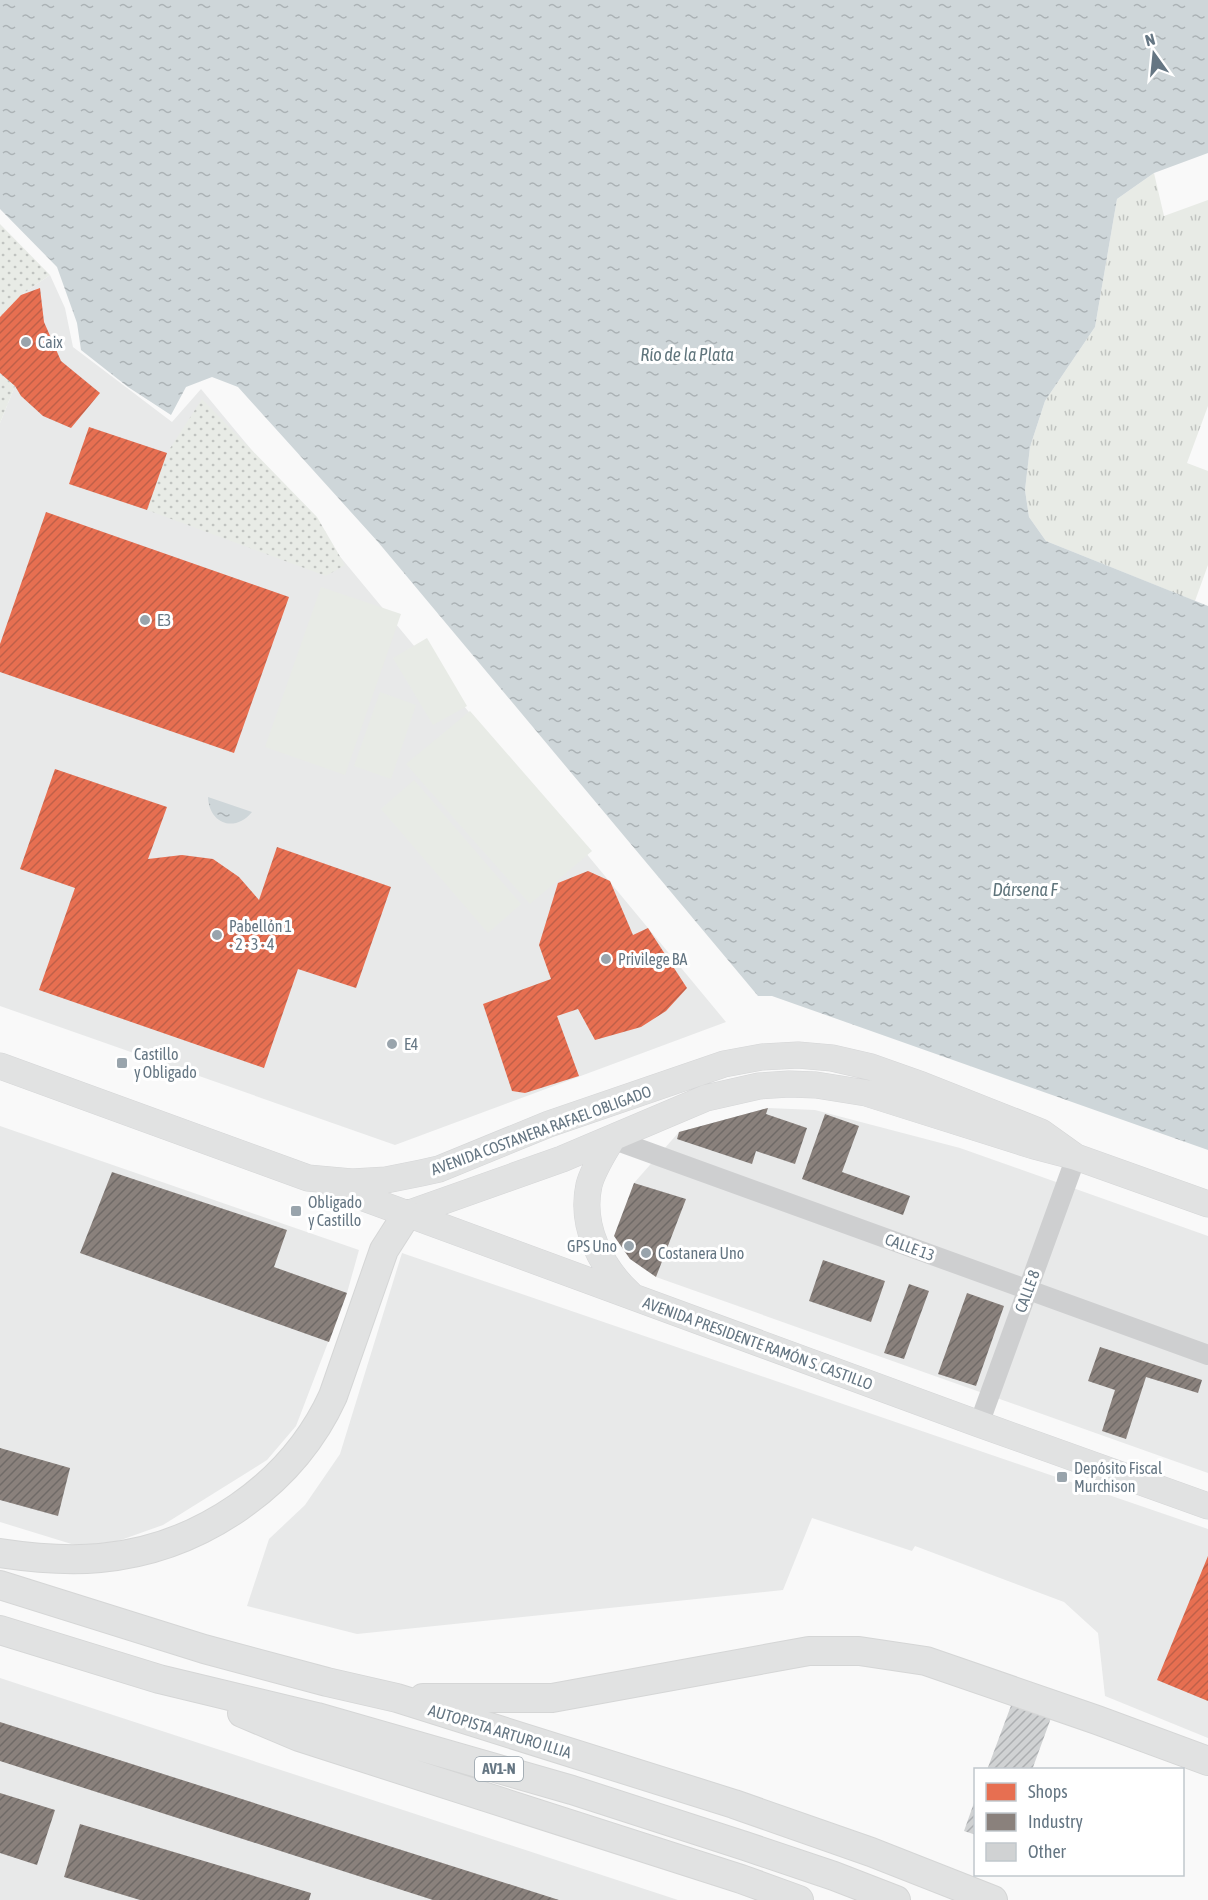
<svg xmlns="http://www.w3.org/2000/svg" width="1208" height="1900" font-family="'Asap Condensed',sans-serif">
	<style>
		.built { fill: #e8e9e9 }
		.grass { fill: url(#grass-tufts) }
		.park { fill: url(#park-dots) }
		.garden { fill: #e8ebe6 }
		.water { fill: url(#water-ripples) }
		.shops { fill: url(#shops-hatch) }
		.industry { fill: url(#industry-hatch) }
		.building { fill: url(#building-hatch) }
		.lines { fill: none; stroke-linecap: round; stroke-linejoin: round }
		.major-casing { stroke: #d5d6d7; stroke-width: 27 }
		.highway-casing { stroke: #d5d6d6; stroke-width: 30 }
		.minor { stroke: #cecfd0; stroke-width: 20 }
		.major { stroke: #e1e2e2; stroke-width: 26 }
		.highway { stroke: #e1e2e2; stroke-width: 28 }
		.poi-dot { fill: #99a4ac; stroke: #fff; stroke-width: 2 }
		.labels { text-anchor: middle; stroke-width: 6; stroke-linejoin: round; paint-order: stroke }
		.shield { fill: #fff; stroke: #939fa8; stroke-width: 1.5 }
		.shield-label { font-size: 15px; font-weight: bold; fill: #657683 }
		.poi-label { font-size: 16px; fill: #657683; stroke: #fff; text-anchor: start }
		.street-label { font-size: 16px; fill: #657683; stroke: #fff }
		.water-label { font-size: 18px; font-style: italic; fill: #60757c; stroke: #fff }
	</style>
	<defs>
		<pattern id="grass-tufts" width="24" height="20" patternUnits="userSpaceOnUse" patternTransform="scale(1.5)"><rect width="24" height="20" fill="#e8ebe6"/><path d="M3 7l-1-3M5 7V3M7 7l1-3M15 17l-1-3M17 17v-4M19 17l1-3" fill="none" stroke="#c0c3c0"/></pattern>
		<pattern id="park-dots" width="8" height="8" patternUnits="userSpaceOnUse" patternTransform="scale(1.5)"><rect width="8" height="8" fill="#e8ebe6"/><path d="M2 2h.1M6 6h.1" fill="none" stroke="#c0c3c0" stroke-width="1.8" stroke-linecap="round"/></pattern>
		<pattern id="water-ripples" width="26" height="14" patternUnits="userSpaceOnUse" patternTransform="scale(1.5)"><rect width="26" height="14" fill="#ced6d9"/><path d="M2 4q2-2 4 0t4 0M15 11q2-2 4 0t4 0" fill="none" stroke="#abb2b5"/></pattern>
		<pattern id="shops-hatch" width="6" height="6" patternUnits="userSpaceOnUse" patternTransform="scale(1.5)"><rect width="6" height="6" fill="#e76f51"/><path d="M-1 1l2-2M0 6l6-6M5 7l2-2" fill="none" stroke="#bf6049"/></pattern>
		<pattern id="industry-hatch" width="6" height="6" patternUnits="userSpaceOnUse" patternTransform="scale(1.5)"><rect width="6" height="6" fill="#8a817c"/><path d="M-1 1l2-2M0 6l6-6M5 7l2-2" fill="none" stroke="#6f6a67"/></pattern>
		<pattern id="building-hatch" width="6" height="6" patternUnits="userSpaceOnUse" patternTransform="scale(1.5)"><rect width="6" height="6" fill="#d0d2d3"/><path d="M-1 1l2-2M0 6l6-6M5 7l2-2" fill="none" stroke="#acafb1"/></pattern>
	</defs>
	<rect width="100%" height="100%" fill="#f9f9f9"/>
	<path class="built" d="M 50,275 L 65,308 L 73,347 L 172,422 L 201,389 L 726,1022 L 395,1145 L 0,1006 L 0,423 L 15,386 L 0,373 L 0,317 L 21,295 Z
		M 768,1108 L 815,1110 L 960,1148 L 1208,1236 L 1208,1473 L 656,1277 L 682,1199 L 634,1183 L 679,1132 Z
		M 0,1126 L 359,1250 L 347,1293 L 296,1426 L 267,1460 L 163,1525 L 118,1541 L 78,1546 L 0,1522 Z
		M 402,1253 L 1208,1529 L 1208,1738 L 1105,1696 L 1098,1633 L 1064,1602 L 915,1546 L 912,1551 L 812,1518 L 783,1590 L 357,1634 L 247,1606 L 269,1539 L 305,1505 L 340,1454 Z
		M 0,1678 L 678,1900 L 0,1900 Z"/>
	<path class="grass" d="M 1154,173 L 1164,216 L 1208,200 L 1208,406 L 1187,463 L 1208,471 L 1208,565 L 1195,601 L 1046,541 L 1029,517 L 1025,490 L 1030,447 L 1045,401 L 1095,327 L 1117,199 Z"/>
	<path class="park" d="M 0,224 L 50,275 L 21,295 L 0,317 Z
		M 0,373 L 15,386 L 0,423 Z
		M 202,399 L 317,517 L 345,565 L 326,576 L 147,510 L 167,453 Z"/>
	<path class="garden" d="M 321,587 L 401,614 L 345,775 L 265,747 Z
		M 427,638 L 467,706 L 433,725 L 393,658 Z
		M 380,692 L 416,705 L 391,779 L 354,766 Z
		M 470,711 L 592,851 L 530,904 L 406,764 Z
		M 414,780 L 521,904 L 488,933 L 381,809 Z"/>
	<path class="water" d="M 0,0 L 1208,0 L 1208,153 L 1154,173 L 1117,199 L 1095,327 L 1045,401 L 1030,447 L 1025,490 L 1029,517 L 1046,541 L 1208,606 L 1208,1150 L 772,996 L 758,996 L 378,542 L 238,387 L 212,377 L 186,387 L 171,415 L 128,387 L 81,350 L 77,323 L 57,267 L 0,209 Z
		M 208,797 L 252,812 C 235,833 209,824 208,797 Z"/>
	<path class="shops" d="M 40,288 L 44,322 L 61,361 L 100,393 L 71,428 L 43,416 L 21,396 L 15,386 L 0,373 L 0,317 L 21,295 Z
		M 89,427 L 167,453 L 147,510 L 69,484 Z
		M 46,512 L 289,597 L 234,753 L 0,672 L 0,644 Z
		M 55,769 L 167,807 L 148,859 L 182,855 L 213,859 L 239,877 L 259,900 L 277,847 L 391,887 L 356,988 L 298,969 L 264,1068 L 39,990 L 75,888 L 20,869 Z
		M 588,871 L 610,881 L 633,935 L 648,928 L 687,988 L 666,1011 L 641,1027 L 595,1040 L 578,1009 L 557,1016 L 579,1076 L 525,1093 L 512,1091 L 483,1004 L 551,979 L 539,945 L 558,883 Z
		M 1208,1556 L 1208,1701 L 1157,1680 Z"/>
	<path class="industry" d="M 768,1108 L 766,1114 L 807,1128 L 795,1164 L 756,1151 L 752,1164 L 677,1139 L 679,1132 Z
		M 825,1114 L 859,1126 L 842,1172 L 910,1196 L 903,1215 L 802,1179 Z
		M 112,1172 L 287,1230 L 274,1267 L 347,1293 L 329,1342 L 80,1253 Z
		M 634,1183 L 686,1199 L 656,1277 L 630,1259 L 614,1236 Z
		M 823,1260 L 885,1281 L 871,1322 L 809,1301 Z
		M 909,1284 L 929,1291 L 904,1359 L 884,1353 Z
		M 967,1293 L 1004,1306 L 976,1386 L 938,1374 Z
		M 1100,1347 L 1202,1380 L 1198,1393 L 1146,1377 L 1126,1439 L 1102,1431 L 1115,1390 L 1088,1381 Z
		M 0,1448 L 70,1468 L 58,1516 L 0,1500 Z
		M 0,1722 L 559,1900 L 433,1900 L 0,1761 Z
		M 0,1793 L 55,1810 L 37,1865 L 0,1853 Z
		M 80,1824 L 311,1893 L 309,1900 L 140,1900 L 64,1877 Z"/>
	<path class="building" d="M 1012,1703 L 1051,1718 L 1032,1770 L 987,1770 Z
		M 975,1800 L 976,1800 L 976,1835 L 964,1831 Z"/>
	<g class="lines">
		<defs>
			<path id="major" d="M 0,1066 L 308,1178 L 352,1182 L 386,1180 L 421,1173 L 439,1169 L 549,1124 L 724,1064 L 762,1057 L 798,1055 L 832,1058 L 871,1067 L 922,1085 L 1041,1132 L 1076,1157
				M 612,1139 C 604,1153 593,1169 589,1185 C 580,1226 601,1267 630,1294
				M 334,1187 L 979,1424 L 1208,1506
				M 407,1214 L 562,1159 L 706,1098 L 759,1086 L 789,1084 L 816,1085 L 866,1093 L 1034,1146 L 1076,1157 L 1208,1204"/>
			<path id="highway" d="M 0,1553 C 33,1558 67,1561 100,1558 C 199,1549 292,1486 333,1396 L 384,1250 L 407,1214
				M 0,1585 L 204,1649 L 327,1682 L 397,1698 L 734,1804 L 871,1852 L 993,1900
				M 0,1630 L 159,1679 L 317,1717 L 572,1790 L 745,1846 L 834,1876 L 896,1900
				M 423,1698 L 552,1698 L 809,1651 L 859,1651 L 926,1661 L 1097,1720 L 1208,1761
				M 242,1713 L 299,1737 L 741,1879 L 799,1900"/>
		</defs>
		<use href="#major" class="major-casing"/>
		<use href="#highway" class="highway-casing"/>
		<path class="minor" d="M 612,1139 L 1208,1355
			M 979,1424 L 1076,1157"/>
		<use href="#major" class="major"/>
		<use href="#highway" class="highway"/>
	</g>
	<g class="poi-dot">
		<circle cx="26" cy="342" r="6"/>
		<circle cx="145" cy="620" r="6"/>
		<circle cx="217" cy="935" r="6"/>
		<circle cx="606" cy="959" r="6"/>
		<circle cx="392" cy="1044" r="6"/>
		<rect x="116" y="1057" width="12" height="12" rx="3"/>
		<rect x="290" y="1205" width="12" height="12" rx="3"/>
		<circle cx="629" cy="1246" r="6"/>
		<circle cx="646" cy="1253" r="6"/>
		<rect x="1056" y="1471" width="12" height="12" rx="3"/>
	</g>
	<g class="labels">
		<rect class="shield" x="475" y="1757" width="48" height="24" rx="4.5"/>
		<g class="shield-label">
			<text x="499" y="1774">AV1-N</text>
		</g>
		<g class="poi-label">
			<text x="38" y="348">Caix</text>
			<text x="157" y="626">E3</text>
			<text x="229" y="932">Pabellón 1<tspan x="229" dy="18">- 2 - 3 - 4</tspan></text>
			<text x="618" y="965">Privilege BA</text>
			<text x="404" y="1050">E4</text>
			<text x="134" y="1060">Castillo<tspan x="134" dy="18">y Obligado</tspan></text>
			<text x="308" y="1208">Obligado<tspan x="308" dy="18">y Castillo</tspan></text>
			<text x="617" y="1252" text-anchor="end">GPS Uno</text>
			<text x="658" y="1259">Costanera Uno</text>
			<text x="1074" y="1474">Depósito Fiscal<tspan x="1074" dy="18">Murchison</tspan></text>
		</g>
		<g class="street-label">
			<text transform="translate(541 1130) rotate(-20)" y="6">AVENIDA COSTANERA RAFAEL OBLIGADO</text>
			<text transform="translate(910 1247) rotate(20)" y="6">CALLE 13</text>
			<text transform="translate(1027 1291) rotate(-70)" y="6">CALLE 8</text>
			<text transform="translate(758 1343) rotate(20)" y="6">AVENIDA PRESIDENTE RAMÓN S. CASTILLO</text>
			<text transform="translate(500 1731) rotate(17)" y="6">AUTOPISTA ARTURO ILLIA</text>
		</g>
		<g class="water-label">
			<text x="687" y="361">Río de la Plata</text>
			<text x="1025" y="896">Dársena F</text>
		</g>
	</g>
	<rect x="974" y="1768" width="210" height="108" fill="#ffffff" stroke="#c1c8cd" stroke-width="1.5"/>
	<rect x="986" y="1783" width="30" height="18" fill="#e76f51" stroke="#c1c8cd" stroke-width="1.5"/>
	<text x="1028" y="1798" font-size="18" fill="#657683">Shops</text>
	<rect x="986" y="1813" width="30" height="18" fill="#8a817c" stroke="#c1c8cd" stroke-width="1.5"/>
	<text x="1028" y="1828" font-size="18" fill="#657683">Industry</text>
	<rect x="986" y="1843" width="30" height="18" fill="#d0d2d3" stroke="#c1c8cd" stroke-width="1.5"/>
	<text x="1028" y="1858" font-size="18" fill="#657683">Other</text>
	<g transform="translate(1154 54) rotate(345)" stroke="#ffffff" stroke-width="4.5" paint-order="stroke">
	<path d="M0-4.5L10 22L0 15L-10 22Z" fill="#657683"/>
	<text y="-9" font-size="16" font-weight="bold" text-anchor="middle" fill="#657683">N</text>
	</g>
</svg>
